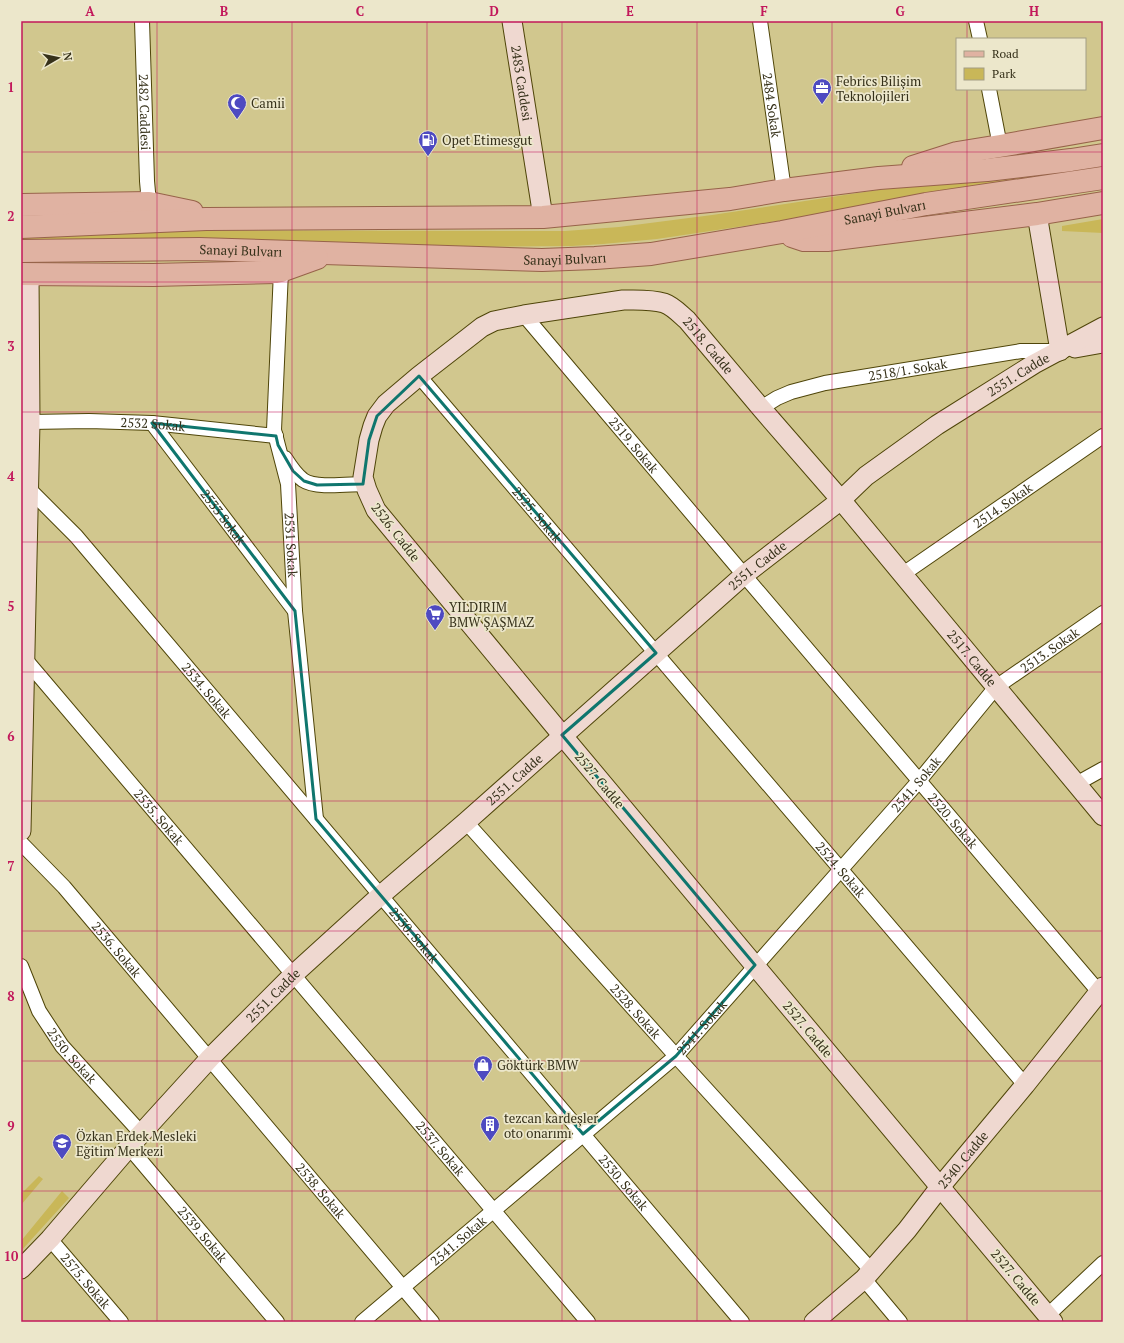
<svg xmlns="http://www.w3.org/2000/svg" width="1124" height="1343" font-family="'PT Serif',serif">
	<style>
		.green { fill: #c9b758 }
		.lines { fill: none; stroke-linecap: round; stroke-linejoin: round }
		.street-casing { stroke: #4f4509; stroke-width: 16 }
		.secondary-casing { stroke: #4f4509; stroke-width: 21 }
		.primary-casing { stroke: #97634a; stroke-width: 24 }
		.street { stroke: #fff; stroke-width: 14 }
		.secondary { stroke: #efd8d0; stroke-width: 19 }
		.primary { stroke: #e0b2a2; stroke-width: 22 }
		.marked { fill: none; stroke: #0f766e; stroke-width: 3; stroke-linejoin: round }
		.grid { fill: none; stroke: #c2185b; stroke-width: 1; stroke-opacity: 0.55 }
		.labels { text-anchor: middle; stroke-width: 3.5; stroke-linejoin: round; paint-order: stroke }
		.poi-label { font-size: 13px; fill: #36311a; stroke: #ece7cb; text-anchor: start }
		.street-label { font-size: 13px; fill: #36311a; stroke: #ece7cb }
		.neatline { fill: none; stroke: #c2185b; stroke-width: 1.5 }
		.grid-label { font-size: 13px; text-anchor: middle; font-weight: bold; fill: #c2185b }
	</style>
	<rect width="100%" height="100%" fill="#d1c78e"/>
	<path class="green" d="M 1103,156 L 1103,172 L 657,239 L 603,244 L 572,246 L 455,247 L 21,246 L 21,230 L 565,231 L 619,227 L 712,215 Z
		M 1103,219 L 1103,233 L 1062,231 L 1062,226 Z
		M 39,1176 L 43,1179 L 21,1205 L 21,1194 Z
		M 62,1191 L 69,1198 L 21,1251 L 21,1241 Z"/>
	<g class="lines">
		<defs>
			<g id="street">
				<path id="s1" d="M 142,21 L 147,181 L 149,203"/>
				<path id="s2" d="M 760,21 L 784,190"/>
				<path d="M 976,21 L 980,39"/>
				<path d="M 989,89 L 1000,146"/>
				<path id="s3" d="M 281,271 L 274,430 L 288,484 L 295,611 L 316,819"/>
				<path id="s4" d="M 524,315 L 744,575 L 1099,992"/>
				<path id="s5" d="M 419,376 L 1025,1085"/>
				<path id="s6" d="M 761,408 L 777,398 L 791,392 L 825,383 L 1021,351 L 1057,351"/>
				<path id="s7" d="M 30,422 L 89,421 L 152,423 L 276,436"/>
				<path id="s8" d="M 152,423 L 295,611"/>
				<path d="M 285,458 C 290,466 295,474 303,480 C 316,489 349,484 365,484"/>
				<path id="s9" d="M 28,488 L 76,536 L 742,1322"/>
				<path id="s10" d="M 903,574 L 1103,436"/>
				<path id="s11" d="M 25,659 L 588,1322"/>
				<path d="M 1076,784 L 1103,769"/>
				<path id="s12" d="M 466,822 L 676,1056 L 871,1270"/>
				<path id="s13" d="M 21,843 L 64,887 L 432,1322"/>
				<path id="s14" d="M 21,966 L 39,1011 L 62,1046 L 141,1133"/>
				<path id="s15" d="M 129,1147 L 277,1322"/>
				<path id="s16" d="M 50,1239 L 121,1322"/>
				<path d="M 864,1279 L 900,1322"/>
				<path d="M 1048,1315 L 1103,1263"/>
				<path id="s17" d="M 362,1322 L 676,1056 L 919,781 L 996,687 L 1103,613"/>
			</g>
			<g id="secondary">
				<path id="s18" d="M 512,21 L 543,217"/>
				<path d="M 1037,214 L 1060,351"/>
				<path d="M 1075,348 L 1103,343"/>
				<path d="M 21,831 L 30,422 L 29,274"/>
				<path id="s19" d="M 21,1269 L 50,1239 L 129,1147 L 210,1058 L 293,975 L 381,895 L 466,822 L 744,575 L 841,500 L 866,476 L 937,425 L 1034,364 L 1103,327"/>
				<path id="s20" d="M 814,1322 L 864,1279 L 907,1230 L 940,1187 L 1025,1085 L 1103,987"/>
				<path id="s21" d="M 1053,1322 L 562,735 L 376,510 L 367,490 L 363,477 L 369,440 L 373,426 L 377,416 L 386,404 L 419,376 L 482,327 L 494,321 L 524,315 L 623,300 C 636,300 651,299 664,303 C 673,306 680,314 687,320 L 761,408 L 841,500 L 1103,816"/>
			</g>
			<g id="primary">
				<path d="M 913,167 L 957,153 L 1000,146 L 1103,128"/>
				<path d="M 21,205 L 149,203 L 192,212"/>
				<path d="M 21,227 L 206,219 L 543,217 L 730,199 L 784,190 L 879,178 L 987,170 L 1071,160 L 1103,155"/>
				<path d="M 792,236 L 804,240 L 827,240 L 1037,214 L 1103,203"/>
				<path id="s22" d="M 21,251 L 199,249 L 542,260 L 595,258 L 651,254 L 782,232 L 926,204 L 1103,178"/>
				<path d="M 21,274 L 153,275 L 276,272 L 281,271 L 317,258"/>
			</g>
		</defs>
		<use href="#street" class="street-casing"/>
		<use href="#secondary" class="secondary-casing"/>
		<use href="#primary" class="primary-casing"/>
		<use href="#street" class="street"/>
		<use href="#secondary" class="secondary"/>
		<use href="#primary" class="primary"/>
	</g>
	<path class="marked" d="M 419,376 L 656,653 L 562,735 L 755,965 L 676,1056 L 583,1134 L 316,819 L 295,611 L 152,423 L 276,436 L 278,445 L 293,471 L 304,481 L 317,485 L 363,484 L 369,440 L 377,416 Z"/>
	<path class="grid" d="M 157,21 L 157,1322M 292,21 L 292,1322M 427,21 L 427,1322M 562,21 L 562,1322M 697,21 L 697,1322M 832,21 L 832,1322M 967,21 L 967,39M 967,89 L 967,1322M 21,152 L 1103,152M 21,282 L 1103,282M 21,412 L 1103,412M 21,542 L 1103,542M 21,672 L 1103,672M 21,801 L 1103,801M 21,931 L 1103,931M 21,1061 L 1103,1061M 21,1191 L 1103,1191"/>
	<defs>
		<symbol id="office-pin" viewBox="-11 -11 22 30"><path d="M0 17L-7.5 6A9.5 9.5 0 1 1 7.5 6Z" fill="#4e4ac1" stroke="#ece7cb"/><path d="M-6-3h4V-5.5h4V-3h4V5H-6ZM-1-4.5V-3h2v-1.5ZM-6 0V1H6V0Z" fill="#fff"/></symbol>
		<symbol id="mosque-pin" viewBox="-11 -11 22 30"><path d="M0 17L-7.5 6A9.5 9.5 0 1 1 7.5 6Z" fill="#4e4ac1" stroke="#ece7cb"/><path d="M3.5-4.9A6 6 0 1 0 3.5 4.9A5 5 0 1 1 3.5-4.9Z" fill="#fff"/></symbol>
		<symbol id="fuel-pin" viewBox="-11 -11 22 30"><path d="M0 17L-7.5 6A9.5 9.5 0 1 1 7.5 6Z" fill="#4e4ac1" stroke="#ece7cb"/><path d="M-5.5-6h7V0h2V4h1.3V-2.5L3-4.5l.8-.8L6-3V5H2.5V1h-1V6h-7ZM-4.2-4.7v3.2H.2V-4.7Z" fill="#fff"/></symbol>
		<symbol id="supermarket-pin" viewBox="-11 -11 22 30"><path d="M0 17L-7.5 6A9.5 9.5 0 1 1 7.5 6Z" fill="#4e4ac1" stroke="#ece7cb"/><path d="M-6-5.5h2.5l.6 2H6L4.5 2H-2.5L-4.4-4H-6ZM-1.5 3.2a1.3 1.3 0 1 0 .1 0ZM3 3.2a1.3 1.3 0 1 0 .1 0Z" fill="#fff"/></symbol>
		<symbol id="shop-pin" viewBox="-11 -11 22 30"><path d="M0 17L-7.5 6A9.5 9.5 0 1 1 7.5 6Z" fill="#4e4ac1" stroke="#ece7cb"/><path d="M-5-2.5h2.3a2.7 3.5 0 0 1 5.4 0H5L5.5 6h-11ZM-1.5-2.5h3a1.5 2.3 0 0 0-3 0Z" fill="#fff"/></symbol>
		<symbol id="building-pin" viewBox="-11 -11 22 30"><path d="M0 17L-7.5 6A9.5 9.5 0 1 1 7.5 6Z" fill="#4e4ac1" stroke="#ece7cb"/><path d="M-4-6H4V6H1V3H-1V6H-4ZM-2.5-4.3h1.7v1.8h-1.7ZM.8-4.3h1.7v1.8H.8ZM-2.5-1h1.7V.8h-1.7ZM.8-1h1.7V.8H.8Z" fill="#fff"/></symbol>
		<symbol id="school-pin" viewBox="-11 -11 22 30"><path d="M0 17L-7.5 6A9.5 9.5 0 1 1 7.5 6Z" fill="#4e4ac1" stroke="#ece7cb"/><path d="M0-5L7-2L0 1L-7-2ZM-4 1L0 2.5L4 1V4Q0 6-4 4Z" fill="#fff"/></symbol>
	</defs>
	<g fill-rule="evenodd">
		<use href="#office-pin" x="811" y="77" width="22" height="30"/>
		<use href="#mosque-pin" x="226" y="92" width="22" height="30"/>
		<use href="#fuel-pin" x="417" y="129" width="22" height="30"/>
		<use href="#supermarket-pin" x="424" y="603" width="22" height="30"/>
		<use href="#shop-pin" x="472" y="1054" width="22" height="30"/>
		<use href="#building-pin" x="479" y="1114" width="22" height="30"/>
		<use href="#school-pin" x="51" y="1132" width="22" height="30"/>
	</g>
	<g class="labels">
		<g class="poi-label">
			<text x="836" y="86">Febrics Bilişim<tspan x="836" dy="15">Teknolojileri</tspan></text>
			<text x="251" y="108">Camii</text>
			<text x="442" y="145">Opet Etimesgut</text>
			<text x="449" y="612">YILDIRIM<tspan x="449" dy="15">BMW ŞAŞMAZ</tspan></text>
			<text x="497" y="1070">Göktürk BMW</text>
			<text x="504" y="1123">tezcan kardeşler<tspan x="504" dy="15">oto onarımı</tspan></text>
			<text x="76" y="1141">Özkan Erdek Mesleki<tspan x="76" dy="15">Eğitim Merkezi</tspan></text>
		</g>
		<g class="street-label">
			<text dy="5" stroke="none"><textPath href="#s18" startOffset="63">2483 Caddesi</textPath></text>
			<text dy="5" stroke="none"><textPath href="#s2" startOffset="85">2484 Sokak</textPath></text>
			<text dy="5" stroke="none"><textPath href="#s1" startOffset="91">2482 Caddesi</textPath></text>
			<text dy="5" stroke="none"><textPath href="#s22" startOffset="868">Sanayi Bulvarı</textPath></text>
			<text dy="5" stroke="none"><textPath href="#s22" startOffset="220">Sanayi Bulvarı</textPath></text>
			<text dy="5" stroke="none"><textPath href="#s22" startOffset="544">Sanayi Bulvarı</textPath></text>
			<text dy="5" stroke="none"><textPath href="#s21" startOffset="1541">2518. Cadde</textPath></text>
			<text dy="5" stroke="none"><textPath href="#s6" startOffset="153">2518/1. Sokak</textPath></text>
			<text dy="5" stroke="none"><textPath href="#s19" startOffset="1344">2551. Cadde</textPath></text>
			<text dy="5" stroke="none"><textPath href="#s7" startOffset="123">2532 Sokak</textPath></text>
			<text dy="5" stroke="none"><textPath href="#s4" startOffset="170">2519. Sokak</textPath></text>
			<text dy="5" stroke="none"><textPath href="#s10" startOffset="121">2514. Sokak</textPath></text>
			<text dy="5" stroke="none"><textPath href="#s5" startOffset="182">2525. Sokak</textPath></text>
			<text dy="5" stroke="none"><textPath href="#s8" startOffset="118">2533 Sokak</textPath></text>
			<text transform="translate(396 532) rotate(52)" y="5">2526. Cadde</text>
			<text dy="5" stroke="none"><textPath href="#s3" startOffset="276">2531 Sokak</textPath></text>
			<text dy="5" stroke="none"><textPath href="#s19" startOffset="1020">2551. Cadde</textPath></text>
			<text dy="5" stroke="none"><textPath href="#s17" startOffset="965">2513. Sokak</textPath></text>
			<text dy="5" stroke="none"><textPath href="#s21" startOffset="1950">2517. Cadde</textPath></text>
			<text dy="5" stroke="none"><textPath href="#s9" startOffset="270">2534. Sokak</textPath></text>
			<text dy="5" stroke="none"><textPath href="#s19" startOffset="696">2551. Cadde</textPath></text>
			<text transform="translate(600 780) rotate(50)" y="5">2527. Cadde</text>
			<text dy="5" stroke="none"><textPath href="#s17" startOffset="774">2541. Sokak</textPath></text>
			<text dy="5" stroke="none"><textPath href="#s11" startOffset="207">2535. Sokak</textPath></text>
			<text dy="5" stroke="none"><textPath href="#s4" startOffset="663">2520. Sokak</textPath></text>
			<text dy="5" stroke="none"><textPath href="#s5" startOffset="649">2524. Sokak</textPath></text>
			<text dy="5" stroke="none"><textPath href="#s9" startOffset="591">2530. Sokak</textPath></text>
			<text dy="5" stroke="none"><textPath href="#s13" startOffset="143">2536. Sokak</textPath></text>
			<text dy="5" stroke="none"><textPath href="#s19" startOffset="372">2551. Cadde</textPath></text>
			<text dy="5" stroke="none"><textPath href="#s12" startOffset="254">2528. Sokak</textPath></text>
			<text dy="5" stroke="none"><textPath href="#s17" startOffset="450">2541. Sokak</textPath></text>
			<text transform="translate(808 1029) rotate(50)" y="5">2527. Cadde</text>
			<text dy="5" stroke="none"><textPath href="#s14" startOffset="104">2550. Sokak</textPath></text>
			<text dy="5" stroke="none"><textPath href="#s11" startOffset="642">2537. Sokak</textPath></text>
			<text dy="5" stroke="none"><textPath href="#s20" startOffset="221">2540. Cadde</textPath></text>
			<text dy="5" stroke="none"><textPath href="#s9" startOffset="915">2530. Sokak</textPath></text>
			<text dy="5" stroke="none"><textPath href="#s13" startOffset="459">2538. Sokak</textPath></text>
			<text dy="5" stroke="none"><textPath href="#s15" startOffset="114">2539. Sokak</textPath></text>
			<text dy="5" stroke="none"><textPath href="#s17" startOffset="126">2541. Sokak</textPath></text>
			<text transform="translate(1016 1277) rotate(50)" y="5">2527. Cadde</text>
			<text dy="5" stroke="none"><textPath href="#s16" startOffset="55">2575. Sokak</textPath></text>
		</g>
	</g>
	<rect width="1124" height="1343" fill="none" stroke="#ece7cb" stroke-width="44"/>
	<rect x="956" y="38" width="130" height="52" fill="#ece7cb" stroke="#a39e84"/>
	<rect x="964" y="51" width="20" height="6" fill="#e0b2a2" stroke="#a39e84"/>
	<text x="992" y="58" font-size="12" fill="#36311a">Road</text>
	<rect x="964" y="68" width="20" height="12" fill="#c9b758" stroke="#a39e84"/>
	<text x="992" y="78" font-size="12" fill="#36311a">Park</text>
	<g transform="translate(58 58) rotate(81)" stroke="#ece7cb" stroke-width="3" paint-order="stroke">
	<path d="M0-3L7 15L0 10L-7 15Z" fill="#36311a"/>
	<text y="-6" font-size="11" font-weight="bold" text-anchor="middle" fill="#36311a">N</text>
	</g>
	<rect x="22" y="22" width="1080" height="1299" class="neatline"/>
	<g class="grid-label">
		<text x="90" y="16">A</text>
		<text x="224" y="16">B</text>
		<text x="360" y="16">C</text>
		<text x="494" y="16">D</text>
		<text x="630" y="16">E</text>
		<text x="764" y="16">F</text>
		<text x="900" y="16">G</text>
		<text x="1034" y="16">H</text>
		<text x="11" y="92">1</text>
		<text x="11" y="221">2</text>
		<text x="11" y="351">3</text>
		<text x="11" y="481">4</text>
		<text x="11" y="611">5</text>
		<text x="11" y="741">6</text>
		<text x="11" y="871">7</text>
		<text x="11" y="1001">8</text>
		<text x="11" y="1131">9</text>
		<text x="11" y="1261">10</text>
	</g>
</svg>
